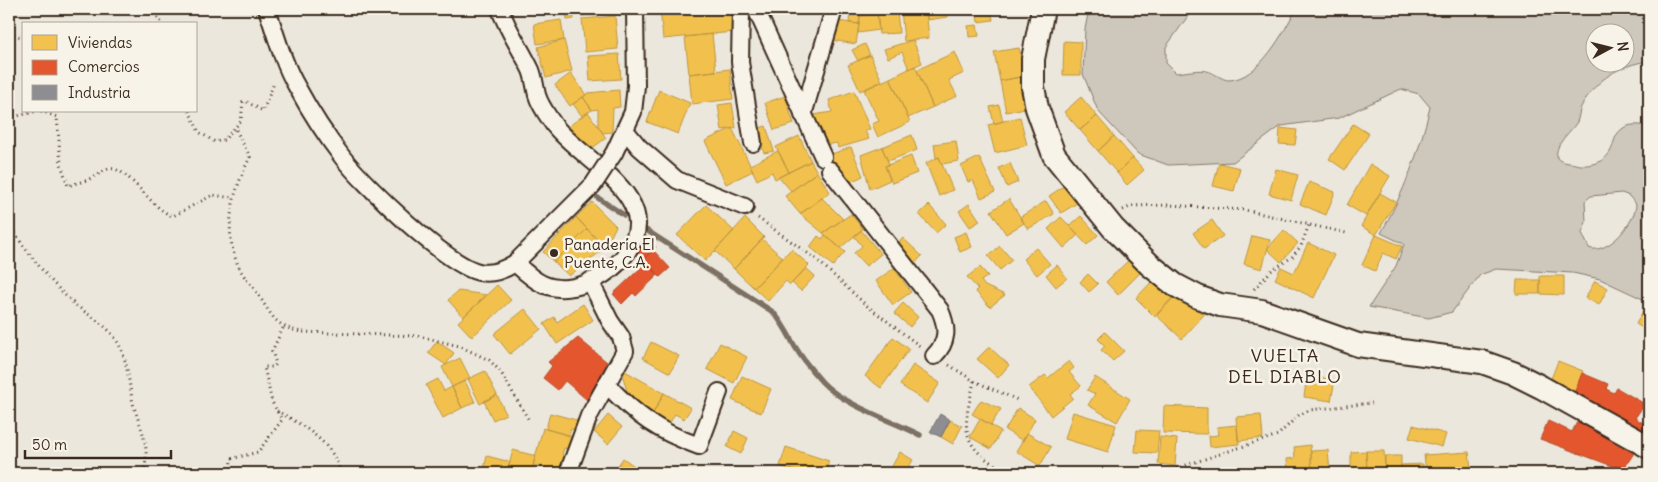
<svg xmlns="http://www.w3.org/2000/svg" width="1658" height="482" font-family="Delius,sans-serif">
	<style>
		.green { fill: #cec8bc; stroke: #84796d; fill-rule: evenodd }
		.homes { fill: #f2c14e; stroke: #bb9440 }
		.shops { fill: #e4572e; stroke: #b14a29 }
		.industry { fill: #8d8d92; stroke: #746f6f }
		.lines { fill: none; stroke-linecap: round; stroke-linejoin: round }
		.stream { stroke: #7c7064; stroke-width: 5.5 }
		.minor-casing { stroke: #3b2a1e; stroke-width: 20 }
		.secondary-casing { stroke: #3b2a1e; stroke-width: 26 }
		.path { stroke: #3b2a1e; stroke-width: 3; stroke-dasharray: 1 4; stroke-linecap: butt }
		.minor { stroke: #f7f3e8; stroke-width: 16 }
		.secondary { stroke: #f7f3e8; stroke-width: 22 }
		.minor-bridge-casing { stroke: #3b2a1e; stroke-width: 20; stroke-linecap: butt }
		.minor-bridge { stroke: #f7f3e8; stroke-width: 16 }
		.poi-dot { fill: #3b2a1e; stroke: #f7f3e8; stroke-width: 2 }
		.labels { text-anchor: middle; stroke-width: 5; stroke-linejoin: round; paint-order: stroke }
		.poi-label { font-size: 16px; fill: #3b2a1e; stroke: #f7f3e8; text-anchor: start }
		.neighbourhood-label { font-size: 18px; letter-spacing: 1px; fill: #3b2a1e; stroke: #f7f3e8 }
	</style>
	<rect width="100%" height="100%" fill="#ece7dc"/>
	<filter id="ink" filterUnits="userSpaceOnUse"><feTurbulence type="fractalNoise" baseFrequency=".02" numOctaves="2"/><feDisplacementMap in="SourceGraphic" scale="10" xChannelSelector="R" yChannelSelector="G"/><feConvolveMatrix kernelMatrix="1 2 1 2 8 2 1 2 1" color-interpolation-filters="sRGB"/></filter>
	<g filter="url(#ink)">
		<path class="green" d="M 1089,9 L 1193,9 L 1166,47 L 1166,63 L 1176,73 C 1186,72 1199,69 1207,71 C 1215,73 1222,80 1229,80 C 1259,79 1284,32 1296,9 L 1649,9 L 1649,61 C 1619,65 1596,79 1581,107 C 1579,112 1579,117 1577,122 C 1570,133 1554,144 1557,158 C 1563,164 1568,162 1575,164 C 1586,167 1603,164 1610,152 C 1615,143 1613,136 1622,129 C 1630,123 1640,125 1649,126 L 1649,302 L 1600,279 L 1573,273 L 1496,269 L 1480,275 L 1452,312 L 1429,318 L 1369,307 L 1396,266 L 1404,244 L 1381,233 C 1403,194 1420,151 1430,107 L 1419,94 L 1401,89 L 1339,118 L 1281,126 L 1233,162 L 1168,165 L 1138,154 L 1098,111 L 1083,74 L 1085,29 ZM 1596,32 L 1626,32 L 1626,62 L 1596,62 ZM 1622,193 L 1629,196 L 1636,204 C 1636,222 1607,256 1589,248 L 1582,233 L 1586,222 L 1585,201 L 1591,196 Z"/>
		<path class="homes" d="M 566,9 L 573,9 L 574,19 L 567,20 Z
			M 581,9 L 621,9 L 621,12 L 582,16 Z
			M 660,9 L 731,9 L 733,32 L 663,39 Z
			M 850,9 L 861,9 L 859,24 L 849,23 Z
			M 877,9 L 897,9 L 899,33 L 879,34 Z
			M 901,9 L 926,9 L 929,38 L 904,41 Z
			M 926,9 L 947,9 L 948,17 L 927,20 Z
			M 976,9 L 991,9 L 993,20 L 978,22 Z
			M 877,14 L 879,30 L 858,33 L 860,16 Z
			M 615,16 L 618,49 L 585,52 L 582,19 Z
			M 561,20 L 564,40 L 537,44 L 534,24 Z
			M 837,21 L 859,24 L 856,44 L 831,40 Z
			M 977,25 L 979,36 L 969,37 L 968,26 Z
			M 712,34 L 716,71 L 689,74 L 685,37 Z
			M 564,40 L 572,71 L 546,78 L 538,47 Z
			M 913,40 L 922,63 L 909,69 L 902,52 L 888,58 L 884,49 Z
			M 1064,41 L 1081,42 L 1081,75 L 1063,75 Z
			M 865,44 L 870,55 L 858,61 L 852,50 Z
			M 1019,48 L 1025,76 L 1000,81 L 994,52 Z
			M 955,52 L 964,73 L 949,80 L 957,96 L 933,107 L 917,70 Z
			M 619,54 L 621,79 L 590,81 L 588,56 Z
			M 870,55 L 882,81 L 860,91 L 848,65 Z
			M 915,66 L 933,107 L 908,118 L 890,78 Z
			M 730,69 L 733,99 L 692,104 L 689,74 Z
			M 571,73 L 586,95 L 570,106 L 555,85 Z
			M 1025,76 L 1027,92 L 1022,93 L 1025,108 L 1006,112 L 1000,81 Z
			M 890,78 L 910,122 L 878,137 L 872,124 L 879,121 L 864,90 Z
			M 619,90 L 620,107 L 613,108 L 612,132 L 603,133 L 598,126 L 598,109 L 592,110 L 583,97 L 588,93 Z
			M 659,90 L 690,103 L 678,134 L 647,122 Z
			M 854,91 L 870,129 L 865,131 L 869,139 L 838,148 L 837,143 L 818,146 L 813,115 L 832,112 L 829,100 Z
			M 785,96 L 794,124 L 774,130 L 765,103 Z
			M 583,97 L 592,110 L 582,116 L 573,104 Z
			M 1081,97 L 1097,116 L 1080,130 L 1064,112 Z
			M 732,103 L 736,128 L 722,130 L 718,105 Z
			M 999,105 L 1003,121 L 994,124 L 990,107 Z
			M 588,112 L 606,138 L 587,152 L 569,126 Z
			M 1097,116 L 1114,136 L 1098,151 L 1080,130 Z
			M 1020,117 L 1027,145 L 995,153 L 988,125 Z
			M 1353,124 L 1369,134 L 1345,170 L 1329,159 Z
			M 766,126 L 774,151 L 764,153 L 756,129 Z
			M 732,128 L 753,171 L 726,184 L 705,141 Z
			M 1280,128 L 1297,130 L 1295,145 L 1279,144 Z
			M 912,135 L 917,150 L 888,161 L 882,147 Z
			M 799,136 L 811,161 L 789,172 L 776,147 Z
			M 1114,136 L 1133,158 L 1117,173 L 1098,151 Z
			M 956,141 L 959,161 L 942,164 L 939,157 L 936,158 L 934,144 Z
			M 851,147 L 863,176 L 846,184 L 821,158 Z
			M 882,147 L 889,165 L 885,166 L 890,180 L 870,189 L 861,155 Z
			M 778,151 L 789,172 L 775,179 L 772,172 L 757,180 L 750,165 Z
			M 911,156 L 917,173 L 892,183 L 885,166 Z
			M 939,157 L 953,190 L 939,196 L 926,163 Z
			M 979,157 L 995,192 L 981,198 L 973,180 L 968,182 L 961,166 Z
			M 1133,158 L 1144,170 L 1127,185 L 1117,173 Z
			M 811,161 L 817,172 L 791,191 L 779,177 Z
			M 1010,163 L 1018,182 L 1007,187 L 999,168 Z
			M 1219,163 L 1240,168 L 1234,191 L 1213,186 Z
			M 1370,164 L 1390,176 L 1366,216 L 1347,205 Z
			M 1276,169 L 1298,175 L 1291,200 L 1269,194 Z
			M 817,172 L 830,192 L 800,214 L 785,196 Z
			M 1309,182 L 1335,192 L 1326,215 L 1300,204 Z
			M 1067,184 L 1079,202 L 1061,213 L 1049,196 Z
			M 1380,193 L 1396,202 L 1376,235 L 1361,226 Z
			M 822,198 L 843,219 L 823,233 L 800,214 Z
			M 1009,199 L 1024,223 L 1006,234 L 991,211 Z
			M 1046,201 L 1054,214 L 1028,229 L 1020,217 Z
			M 592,202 L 616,226 L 605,248 L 576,217 Z
			M 969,204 L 980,221 L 970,227 L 959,211 Z
			M 706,205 L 734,231 L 705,261 L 677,235 Z
			M 929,205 L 946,224 L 936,233 L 919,214 Z
			M 851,214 L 863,229 L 840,248 L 823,233 Z
			M 1081,216 L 1098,235 L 1087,245 L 1069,226 Z
			M 576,217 L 587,229 L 554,262 L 543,252 Z
			M 1061,217 L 1078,235 L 1064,248 L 1048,229 Z
			M 745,218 L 764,237 L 734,269 L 715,251 Z
			M 1212,220 L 1223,236 L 1204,249 L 1193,233 Z
			M 587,229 L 605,248 L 569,276 L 554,262 Z
			M 861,230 L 881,254 L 866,266 L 854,253 L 862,246 L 854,236 Z
			M 1284,230 L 1298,243 L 1281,262 L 1267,249 Z
			M 966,232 L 972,247 L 960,252 L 954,237 Z
			M 825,235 L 845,252 L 833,266 L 810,247 L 818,236 L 822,239 Z
			M 1376,235 L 1402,246 L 1396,259 L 1383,253 L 1375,271 L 1362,265 Z
			M 1252,236 L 1270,240 L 1262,269 L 1244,264 Z
			M 903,238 L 922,256 L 909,270 L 890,251 Z
			M 762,239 L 783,258 L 754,288 L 734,269 Z
			M 1308,243 L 1334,255 L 1314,298 L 1275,279 L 1281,267 L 1294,273 Z
			M 1000,246 L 1012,260 L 1000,270 L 988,256 Z
			M 1036,248 L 1050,264 L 1037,275 L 1023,259 Z
			M 791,249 L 809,265 L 790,285 L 786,281 L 768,301 L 754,288 Z
			M 1134,255 L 1146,267 L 1118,295 L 1106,282 Z
			M 1057,265 L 1067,278 L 1056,287 L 1046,275 Z
			M 980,267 L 988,276 L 981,281 L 985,286 L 1005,295 L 990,307 L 975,291 L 978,289 L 967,277 Z
			M 806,268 L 815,276 L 801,291 L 792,283 Z
			M 894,268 L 911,292 L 893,305 L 876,281 Z
			M 1160,273 L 1179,292 L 1155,317 L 1136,298 Z
			M 1088,274 L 1098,284 L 1089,292 L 1080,282 Z
			M 1540,276 L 1564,276 L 1564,295 L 1540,294 Z
			M 1517,280 L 1540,280 L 1540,294 L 1516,294 Z
			M 1595,281 L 1608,288 L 1599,305 L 1585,298 Z
			M 497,285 L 511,300 L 472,337 L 458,322 Z
			M 458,291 L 487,295 L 463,317 L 448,300 Z
			M 1177,293 L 1210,308 L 1182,339 L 1156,315 Z
			M 903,303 L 918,317 L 910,327 L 894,313 Z
			M 583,304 L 593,320 L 557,344 L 544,324 L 554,317 L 557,322 Z
			M 1645,307 L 1649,310 L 1649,332 L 1636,324 Z
			M 525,309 L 541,329 L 510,354 L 494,334 Z
			M 1105,332 L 1124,351 L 1113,361 L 1101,350 L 1105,346 L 1098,339 Z
			M 893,337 L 909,349 L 881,388 L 865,376 Z
			M 437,341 L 454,353 L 446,365 L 428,353 Z
			M 651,342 L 679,356 L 670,373 L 643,358 Z
			M 720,343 L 747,357 L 734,383 L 707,369 Z
			M 989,347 L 1009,365 L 998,378 L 977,359 Z
			M 460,358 L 470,378 L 452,387 L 442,367 Z
			M 1069,361 L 1074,368 L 1069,372 L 1081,386 L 1070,394 L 1073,398 L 1051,416 L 1029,387 L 1045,375 L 1048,378 Z
			M 1558,361 L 1583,371 L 1570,404 L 1543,399 Z
			M 913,365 L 940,383 L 927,403 L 900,385 Z
			M 485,371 L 497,395 L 480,404 L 468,379 Z
			M 625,371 L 664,393 L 651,417 L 629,398 L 623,377 Z
			M 1307,375 L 1335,380 L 1331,401 L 1304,397 Z
			M 742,376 L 771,389 L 761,413 L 732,400 Z
			M 1095,377 L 1130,399 L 1117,422 L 1088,405 L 1095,394 L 1087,390 Z
			M 438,379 L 444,391 L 452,387 L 462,408 L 443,418 L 426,385 Z
			M 465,381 L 475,402 L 462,408 L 452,387 Z
			M 664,393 L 691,408 L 684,419 L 675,414 L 668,426 L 651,417 Z
			M 497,395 L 506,414 L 493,420 L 484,401 Z
			M 981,400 L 1001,409 L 991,425 L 972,414 Z
			M 1164,406 L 1207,408 L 1207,434 L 1163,433 Z
			M 1018,408 L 1035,419 L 1023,441 L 1005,430 Z
			M 1073,412 L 1116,425 L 1108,452 L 1065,439 Z
			M 550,413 L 580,421 L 578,430 L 571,429 L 569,435 L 546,429 Z
			M 608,415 L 622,427 L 608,444 L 594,432 Z
			M 1261,415 L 1263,438 L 1238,441 L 1236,417 Z
			M 980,419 L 1001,431 L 991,449 L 970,437 Z
			M 950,420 L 962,426 L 953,444 L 941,437 Z
			M 1237,425 L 1239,444 L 1210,447 L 1209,436 L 1218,435 L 1217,427 Z
			M 1413,425 L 1446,434 L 1442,447 L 1409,438 Z
			M 543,428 L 573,437 L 569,450 L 564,448 L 562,455 L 570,457 L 565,473 L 533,465 Z
			M 1137,430 L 1159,431 L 1157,453 L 1135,452 Z
			M 734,431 L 748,438 L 741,454 L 727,447 Z
			M 1027,433 L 1051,447 L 1040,466 L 1016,451 Z
			M 1160,437 L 1177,439 L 1175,466 L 1158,464 Z
			M 1310,445 L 1312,473 L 1288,472 L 1287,459 L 1295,458 L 1294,447 Z
			M 786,447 L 829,461 L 825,473 L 801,473 L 780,466 Z
			M 513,450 L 536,456 L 531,473 L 507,473 Z
			M 1328,450 L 1330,473 L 1312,473 L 1311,451 Z
			M 1366,451 L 1384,451 L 1385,473 L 1367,473 Z
			M 1366,451 L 1367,472 L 1351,472 L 1351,452 Z
			M 900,452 L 913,460 L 905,473 L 888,473 Z
			M 1469,452 L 1471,469 L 1441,472 L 1441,470 L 1426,471 L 1424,455 Z
			M 487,456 L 510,462 L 507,473 L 483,473 Z
			M 1385,456 L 1401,456 L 1401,473 L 1385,473 Z
			M 623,458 L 640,470 L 638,473 L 613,473 Z
			M 1423,464 L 1423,473 L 1401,473 L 1401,465 Z"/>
		<path class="shops" d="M 644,234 L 656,247 L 643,259 L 636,251 Z
			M 653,250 L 670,268 L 660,277 L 643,259 Z
			M 647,262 L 658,275 L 636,296 L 633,293 L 622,304 L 613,294 Z
			M 578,338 L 607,362 L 587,400 L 565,381 L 558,390 L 543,378 L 552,366 L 548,362 Z
			M 1582,373 L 1608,384 L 1606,389 L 1614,393 L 1617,388 L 1645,404 L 1635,418 L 1649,427 L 1649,430 L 1623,470 L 1540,439 L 1548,421 L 1572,432 L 1579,418 L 1570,404 Z"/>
		<path class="industry" d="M 940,414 L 950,420 L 941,437 L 930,432 Z"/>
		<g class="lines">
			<path class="stream" d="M 598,198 L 624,215
				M 646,230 L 773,312 C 783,323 787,332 794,345 C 801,357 812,371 822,382 C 842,404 892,421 920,435"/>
			<defs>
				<path id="minor" d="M 267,9 C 276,35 283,63 297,87 C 310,111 326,136 343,158 C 364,185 447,265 479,272 C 492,275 504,270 515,263 L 593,185
					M 500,9 C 508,31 521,49 531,70 C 534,77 535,87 537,95 C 540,106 548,116 554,125 C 581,161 666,197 627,252 C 616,269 594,283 574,287 C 546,292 535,281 515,263
					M 741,9 L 740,62 L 753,143
					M 756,9 L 823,157
					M 803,115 L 834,9
					M 625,130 L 639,147 L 677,180 L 745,207
					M 614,153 L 633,112 L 636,86 L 635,9
					M 830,170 L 940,310 C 948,328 948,342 934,356
					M 607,385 C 637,416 657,431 699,446 L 719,392
					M 568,473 L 589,416 L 625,351 L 621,337 L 610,321 L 590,281"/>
				<path id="secondary" d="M 1043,9 L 1033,59 L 1033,87 L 1037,108 L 1054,155 L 1113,228 L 1150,265 L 1175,285 L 1198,297 L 1220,305 L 1262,311 L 1358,345 L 1482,362 L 1513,373 L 1541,387 L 1649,447"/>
			</defs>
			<use href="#minor" class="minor-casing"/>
			<use href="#secondary" class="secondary-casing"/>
			<path class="path" d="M 151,9 L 163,24
				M 9,33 L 24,38
				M 41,111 L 57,117 L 61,164 L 68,186 C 76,183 84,182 91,178 C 97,176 102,171 108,169 C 127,164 151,210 173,216 L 213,195 L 233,198
				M 189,111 L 199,132 L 215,142 L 224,140 L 241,121 L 243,102 L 247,102 L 263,111 L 274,83
				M 9,118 L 38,111
				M 236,130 L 250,157 C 232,193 221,234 241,271 C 246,280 254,287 259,296 C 273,317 275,326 301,332 L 419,336 L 459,346 L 489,360 L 500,371 L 530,422
				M 1123,210 L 1132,206 L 1170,205 L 1245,210 L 1346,233
				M 758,218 L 816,259 L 866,305 L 921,347
				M 9,225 C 26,250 46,277 69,299 C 83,313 103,321 115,338 C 129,358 128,385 134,407 C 142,432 151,448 143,473
				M 1254,289 L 1271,271 L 1292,257 L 1301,246 L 1309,225
				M 949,365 L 974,381 L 1020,401
				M 974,381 C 968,413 956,436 986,459 C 994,465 1007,472 1018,473
				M 277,411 C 301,424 336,444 340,473
				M 230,473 L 231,459 L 258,452 L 282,420 L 272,402 L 264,367 L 274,367 L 276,364 L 272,351 L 283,328
				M 1162,473 L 1278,435 L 1299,415 L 1309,410 L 1372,403"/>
			<use href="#minor" class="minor"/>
			<use href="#secondary" class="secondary"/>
			<defs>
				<path id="minor-bridge" d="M 593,185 L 614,153"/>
			</defs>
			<use href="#minor-bridge" class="minor-bridge-casing"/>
			<use href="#minor-bridge" class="minor-bridge"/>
		</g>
	</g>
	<circle class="poi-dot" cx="554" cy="253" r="5"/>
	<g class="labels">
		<g class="poi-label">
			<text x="564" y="250">Panadería El<tspan x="564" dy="18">Puente, C.A.</tspan></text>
		</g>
		<g class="neighbourhood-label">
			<text x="1285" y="362">VUELTA<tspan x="1285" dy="21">DEL DIABLO</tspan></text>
		</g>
	</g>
	<rect width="1658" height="482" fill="none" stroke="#f7f3e8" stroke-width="30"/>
	<rect x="15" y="15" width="1628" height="452" fill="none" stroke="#3b2a1e" stroke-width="2" filter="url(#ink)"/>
	<rect x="22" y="22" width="175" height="90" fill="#f7f3e8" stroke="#aca397"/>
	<rect x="32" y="35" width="25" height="15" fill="#f2c14e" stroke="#aca397"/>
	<text x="68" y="48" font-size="15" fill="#3b2a1e">Viviendas</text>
	<rect x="32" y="60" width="25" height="15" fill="#e4572e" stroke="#aca397"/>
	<text x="68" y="72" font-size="15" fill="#3b2a1e">Comercios</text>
	<rect x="32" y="85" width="25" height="15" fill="#8d8d92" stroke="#aca397"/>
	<text x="68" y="98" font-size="15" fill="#3b2a1e">Industria</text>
	<g transform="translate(1610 48) rotate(83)"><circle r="24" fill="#f7f3e8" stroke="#aca397"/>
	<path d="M0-4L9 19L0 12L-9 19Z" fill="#3b2a1e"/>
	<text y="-8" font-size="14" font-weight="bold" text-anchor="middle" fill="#3b2a1e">N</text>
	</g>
	<path d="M25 450v8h146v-8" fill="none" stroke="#3b2a1e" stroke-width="2.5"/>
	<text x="32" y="450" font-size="15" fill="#3b2a1e" stroke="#f7f3e8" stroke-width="4" paint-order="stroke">50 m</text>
</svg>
